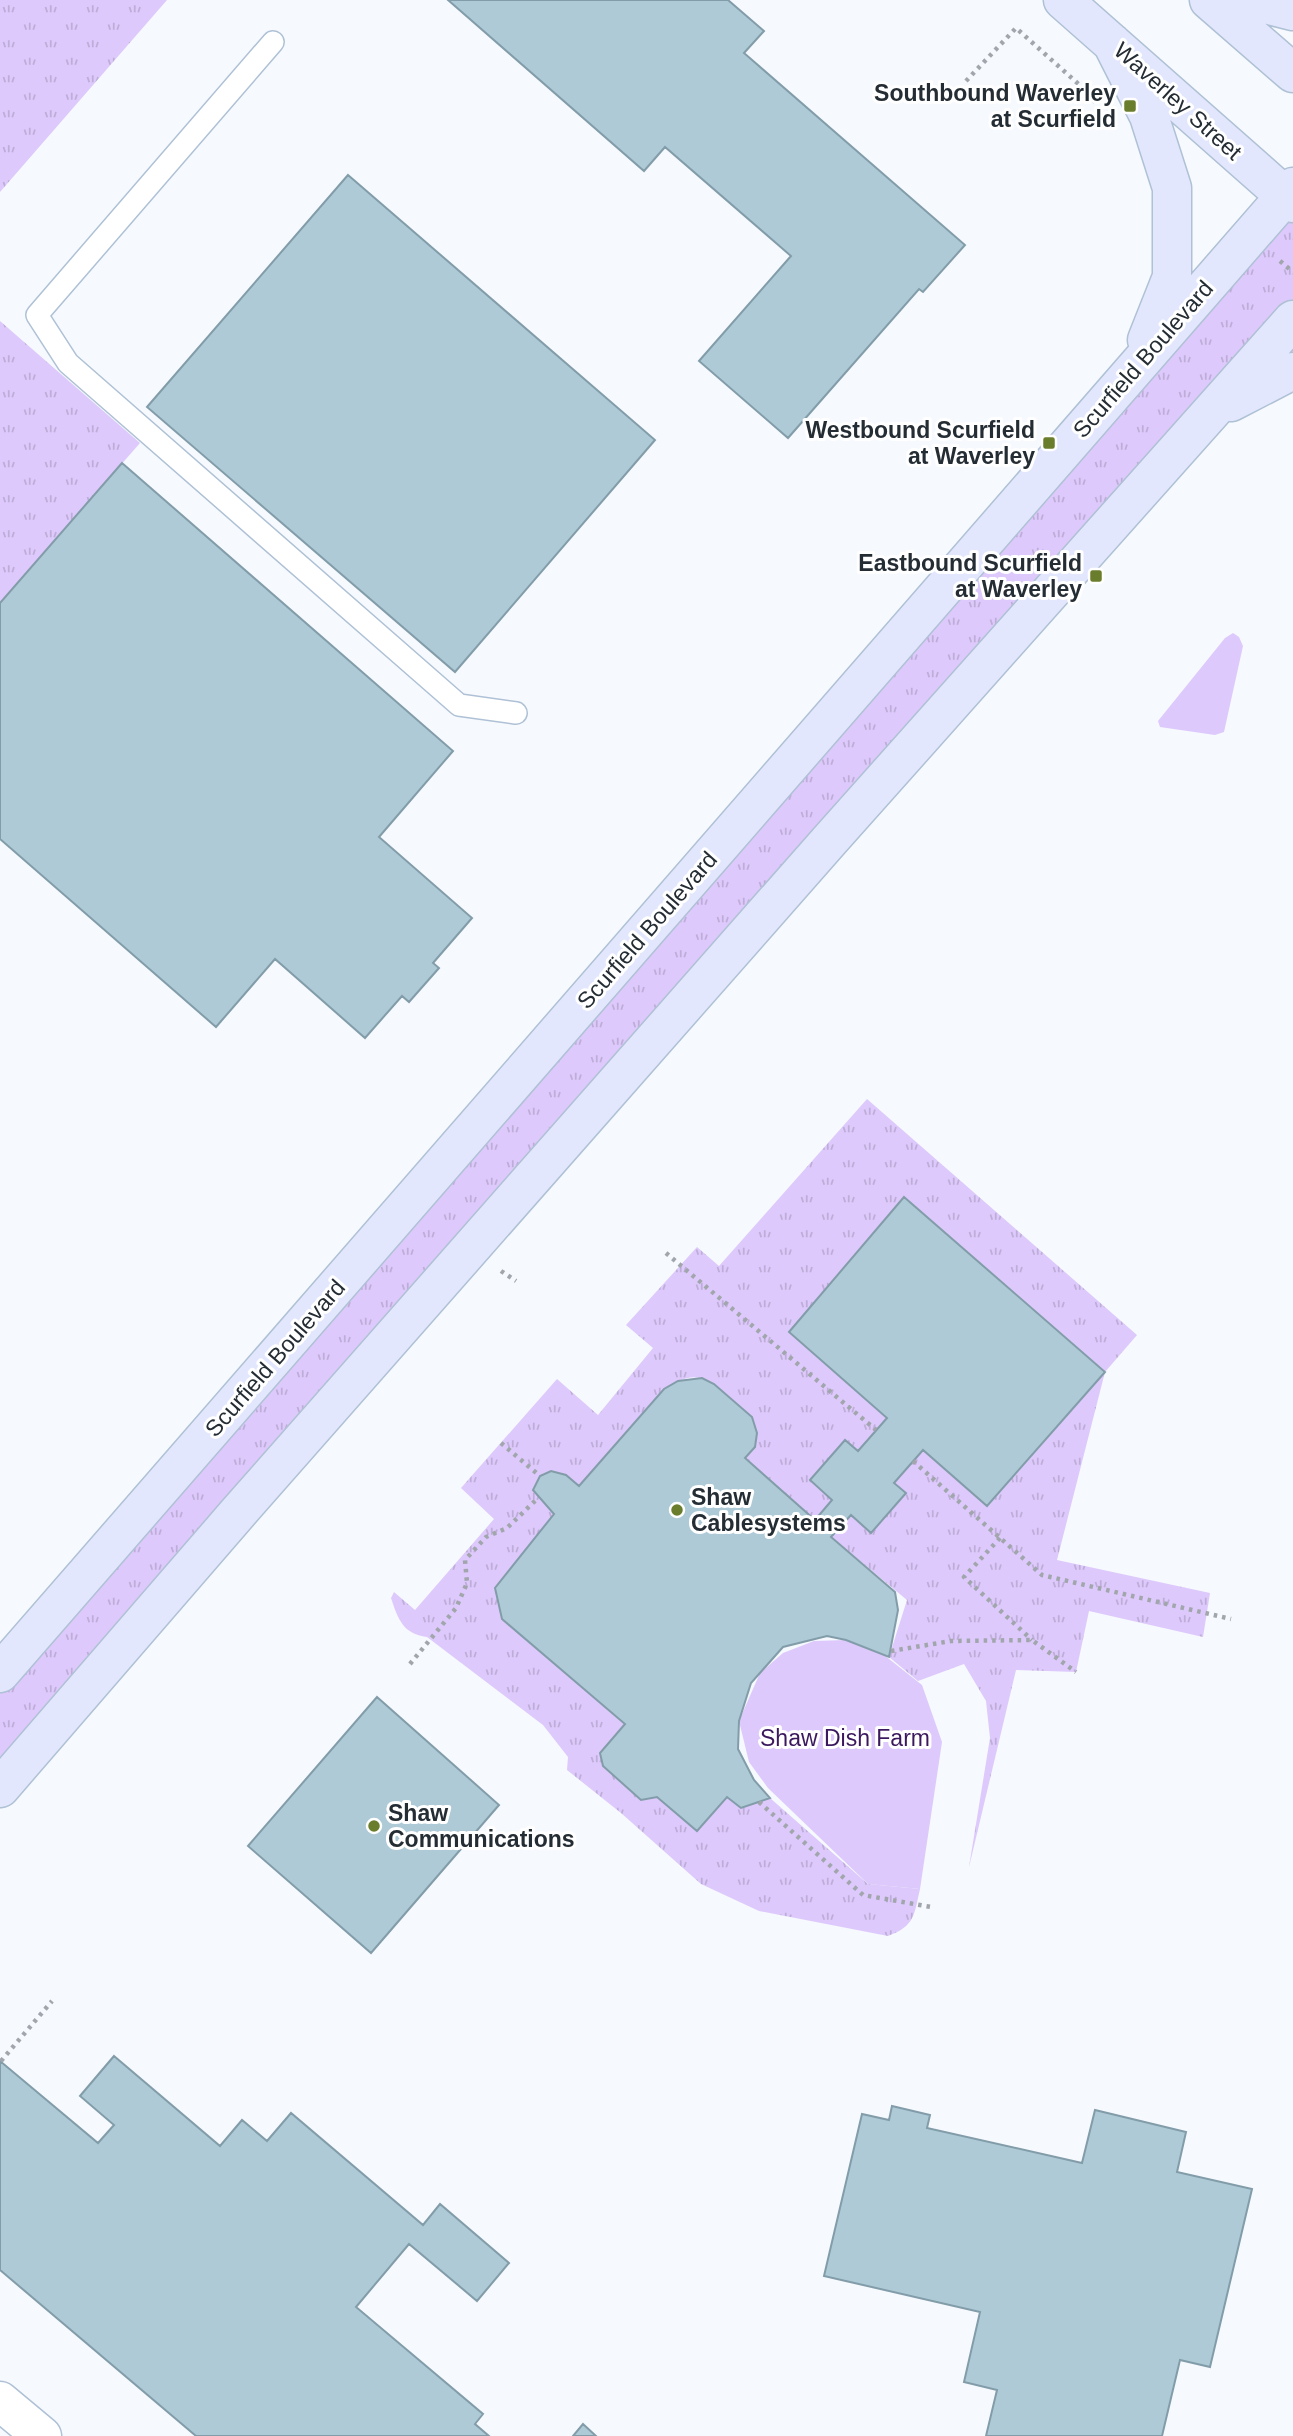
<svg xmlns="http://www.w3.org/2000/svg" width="1293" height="2436" font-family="Arial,sans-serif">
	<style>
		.grass { fill: url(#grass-tufts) }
		.green { fill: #ddc9fb }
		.building { fill: #adcad6; stroke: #829da9; stroke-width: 2 }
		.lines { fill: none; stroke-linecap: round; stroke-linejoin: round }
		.lane-casing { stroke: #afc1d5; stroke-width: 24 }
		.street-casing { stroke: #afc1d5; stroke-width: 41 }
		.secondary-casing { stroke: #afc1d5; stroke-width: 41 }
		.path { stroke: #a1a6ac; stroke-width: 4.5; stroke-dasharray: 3.5 5; stroke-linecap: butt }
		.lane { stroke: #fff; stroke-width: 21 }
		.street { stroke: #fff; stroke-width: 38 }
		.secondary { stroke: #e3e7fd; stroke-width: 38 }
		.poi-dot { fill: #6a7d2d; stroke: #fff; stroke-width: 2.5 }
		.labels { text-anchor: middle; stroke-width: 6; stroke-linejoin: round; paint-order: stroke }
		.poi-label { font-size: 23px; font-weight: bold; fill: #252d34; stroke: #fff; text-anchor: end }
		.street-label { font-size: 23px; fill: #252d34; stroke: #fff }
		.park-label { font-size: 23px; fill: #3c195e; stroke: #fff }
	</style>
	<defs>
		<pattern id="grass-tufts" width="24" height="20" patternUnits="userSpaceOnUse" patternTransform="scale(1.75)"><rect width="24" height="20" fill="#ddc9fb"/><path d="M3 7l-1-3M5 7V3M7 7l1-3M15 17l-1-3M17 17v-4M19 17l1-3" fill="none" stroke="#beadd8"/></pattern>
	</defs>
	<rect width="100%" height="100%" fill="#f6f9fe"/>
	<path class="grass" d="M 0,0 L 167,0 L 0,192 Z
		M 1293,203 L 1293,320 L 0,1788 L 0,1673 Z
		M 0,321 L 140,443 L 0,603 Z
		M 867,1099 L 1137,1335 L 1105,1372 L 1057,1560 L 1210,1593 L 1203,1637 L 1089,1611 L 1076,1672 L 1016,1670 L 969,1867 L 990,1738 L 986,1701 L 964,1664 L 918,1681 L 889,1657 L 907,1600 L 831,1537 L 851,1515 L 872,1532 L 906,1493 L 894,1483 L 923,1450 L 988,1506 L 1104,1373 L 904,1198 L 789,1332 L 887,1418 L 858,1451 L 844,1441 L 810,1480 L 832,1500 L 815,1520 L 745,1458 L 755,1447 C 746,1433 736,1419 727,1405 C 708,1375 696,1369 664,1389 L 579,1486 L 533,1490 L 554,1514 L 625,1724 L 600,1753 L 603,1766 L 641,1799 L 657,1797 L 697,1831 L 727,1797 L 741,1808 L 770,1798 L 868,1884 L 920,1889 C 914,1915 915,1926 888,1936 L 759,1911 L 701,1884 L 621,1813 L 567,1770 L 568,1757 L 543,1725 L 427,1637 C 403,1634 398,1619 391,1598 L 394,1592 L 415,1610 L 494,1519 L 461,1488 L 557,1379 L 598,1415 L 653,1348 L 626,1325 L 697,1247 L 719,1266 Z"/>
	<path class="green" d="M 1233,633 L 1239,637 L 1243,646 L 1224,732 L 1215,735 L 1160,727 L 1158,721 L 1225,638 Z
		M 846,1640 L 884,1655 L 922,1685 L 942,1742 L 920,1889 L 868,1884 L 768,1788 L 749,1762 L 739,1721 L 760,1673 L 783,1653 L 814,1641 Z"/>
	<path class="building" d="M 448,0 L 728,0 L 764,31 L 744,53 L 965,245 L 923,292 L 919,289 L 788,438 L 699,361 L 791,256 L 665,147 L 644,171 Z
		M 348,175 L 655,440 L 455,672 L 147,407 Z
		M 122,463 L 453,751 L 379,837 L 472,918 L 433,963 L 439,968 L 409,1002 L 402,996 L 365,1038 L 275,959 L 216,1027 L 0,839 L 0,603 Z
		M 904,1197 L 1105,1372 L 987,1506 L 923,1450 L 894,1483 L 906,1493 L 871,1533 L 851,1515 L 831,1537 L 895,1592 L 898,1610 L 889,1657 L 846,1640 L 827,1636 L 783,1647 L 751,1683 L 739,1721 L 738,1749 L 754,1780 L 770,1798 L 741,1808 L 727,1797 L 697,1831 L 657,1797 L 641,1800 L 603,1766 L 600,1753 L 625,1724 L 502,1619 L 495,1588 L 554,1514 L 533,1490 L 540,1476 L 551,1471 L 566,1475 L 579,1486 L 664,1389 L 678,1381 L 702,1378 L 714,1384 L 752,1417 L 757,1433 L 755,1447 L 745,1458 L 815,1520 L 832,1500 L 810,1480 L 845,1440 L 858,1451 L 887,1418 L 789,1332 Z
		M 377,1697 L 499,1805 L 371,1953 L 248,1846 Z
		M 114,2056 L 220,2146 L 242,2120 L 267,2141 L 291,2113 L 423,2225 L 440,2204 L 509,2263 L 477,2301 L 409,2244 L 356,2307 L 483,2414 L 475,2424 L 489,2436 L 196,2436 L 0,2270 L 0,2061 L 98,2143 L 114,2125 L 80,2096 Z
		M 892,2106 L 930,2115 L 927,2128 L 1082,2163 L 1095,2110 L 1186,2132 L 1177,2172 L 1252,2189 L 1210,2367 L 1180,2360 L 1162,2436 L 986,2436 L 997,2390 L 964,2382 L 980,2312 L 824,2276 L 862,2114 L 889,2120 Z
		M 583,2424 L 596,2436 L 573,2436 Z"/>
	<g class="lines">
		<defs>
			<path id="lane" d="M 273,42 L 37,315 L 68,363 L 459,705 L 516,713"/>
			<path id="street" d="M 0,2401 L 42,2436"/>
			<path id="secondary" d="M 1063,0 L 1293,203
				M 1209,0 L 1293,73
				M 1249,0 L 1293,11
				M 1112,43 L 1149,116 L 1172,188 L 1172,277 L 1147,340
				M 1231,402 L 1287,373 L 1293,372
				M 0,1673 L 1293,187
				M 0,1788 L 236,1515 L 829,841 L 1293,320"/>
		</defs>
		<use href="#lane" class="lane-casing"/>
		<use href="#street" class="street-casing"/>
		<use href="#secondary" class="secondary-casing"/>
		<path class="path" d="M 966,81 L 1016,28 L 1084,89 L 1095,102
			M 1280,261 L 1293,272
			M 666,1253 L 876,1430
			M 501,1271 L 516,1281
			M 501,1443 L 540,1476
			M 913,1461 L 1042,1575 L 1231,1619
			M 1000,1538 L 964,1577 L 1032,1640
			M 891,1651 L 951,1641 L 1032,1640 L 1076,1672
			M 410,1664 L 456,1608 L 467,1583 L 465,1560 L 486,1537 L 507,1528 L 538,1498
			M 759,1802 L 863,1895 L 931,1907
			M 1,2061 L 52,2001"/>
		<use href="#lane" class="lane"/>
		<use href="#street" class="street"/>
		<use href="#secondary" class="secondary"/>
	</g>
	<g class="poi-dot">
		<rect x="1123" y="99" width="14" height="14" rx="3.5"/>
		<rect x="1042" y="436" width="14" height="14" rx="3.5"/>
		<rect x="1089" y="569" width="14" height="14" rx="3.5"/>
		<circle cx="677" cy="1510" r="7"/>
		<circle cx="374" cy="1826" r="7"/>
	</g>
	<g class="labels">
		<g class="poi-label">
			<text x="1116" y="101">Southbound Waverley<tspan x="1116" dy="26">at Scurfield</tspan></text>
			<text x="1035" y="438">Westbound Scurfield<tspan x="1035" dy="26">at Waverley</tspan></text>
			<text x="1082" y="571">Eastbound Scurfield<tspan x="1082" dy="26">at Waverley</tspan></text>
			<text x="691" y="1505" text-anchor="start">Shaw<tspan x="691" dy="26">Cablesystems</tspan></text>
			<text x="388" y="1821" text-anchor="start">Shaw<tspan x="388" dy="26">Communications</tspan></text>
		</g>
		<g class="street-label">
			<text transform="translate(1178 101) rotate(42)" y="8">Waverley Street</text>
			<text transform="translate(1143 359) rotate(-49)" y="8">Scurfield Boulevard</text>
			<text transform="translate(647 930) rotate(-49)" y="8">Scurfield Boulevard</text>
			<text transform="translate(275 1358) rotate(-49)" y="8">Scurfield Boulevard</text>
		</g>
		<g class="park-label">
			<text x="845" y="1746">Shaw Dish Farm</text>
		</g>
	</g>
</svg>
